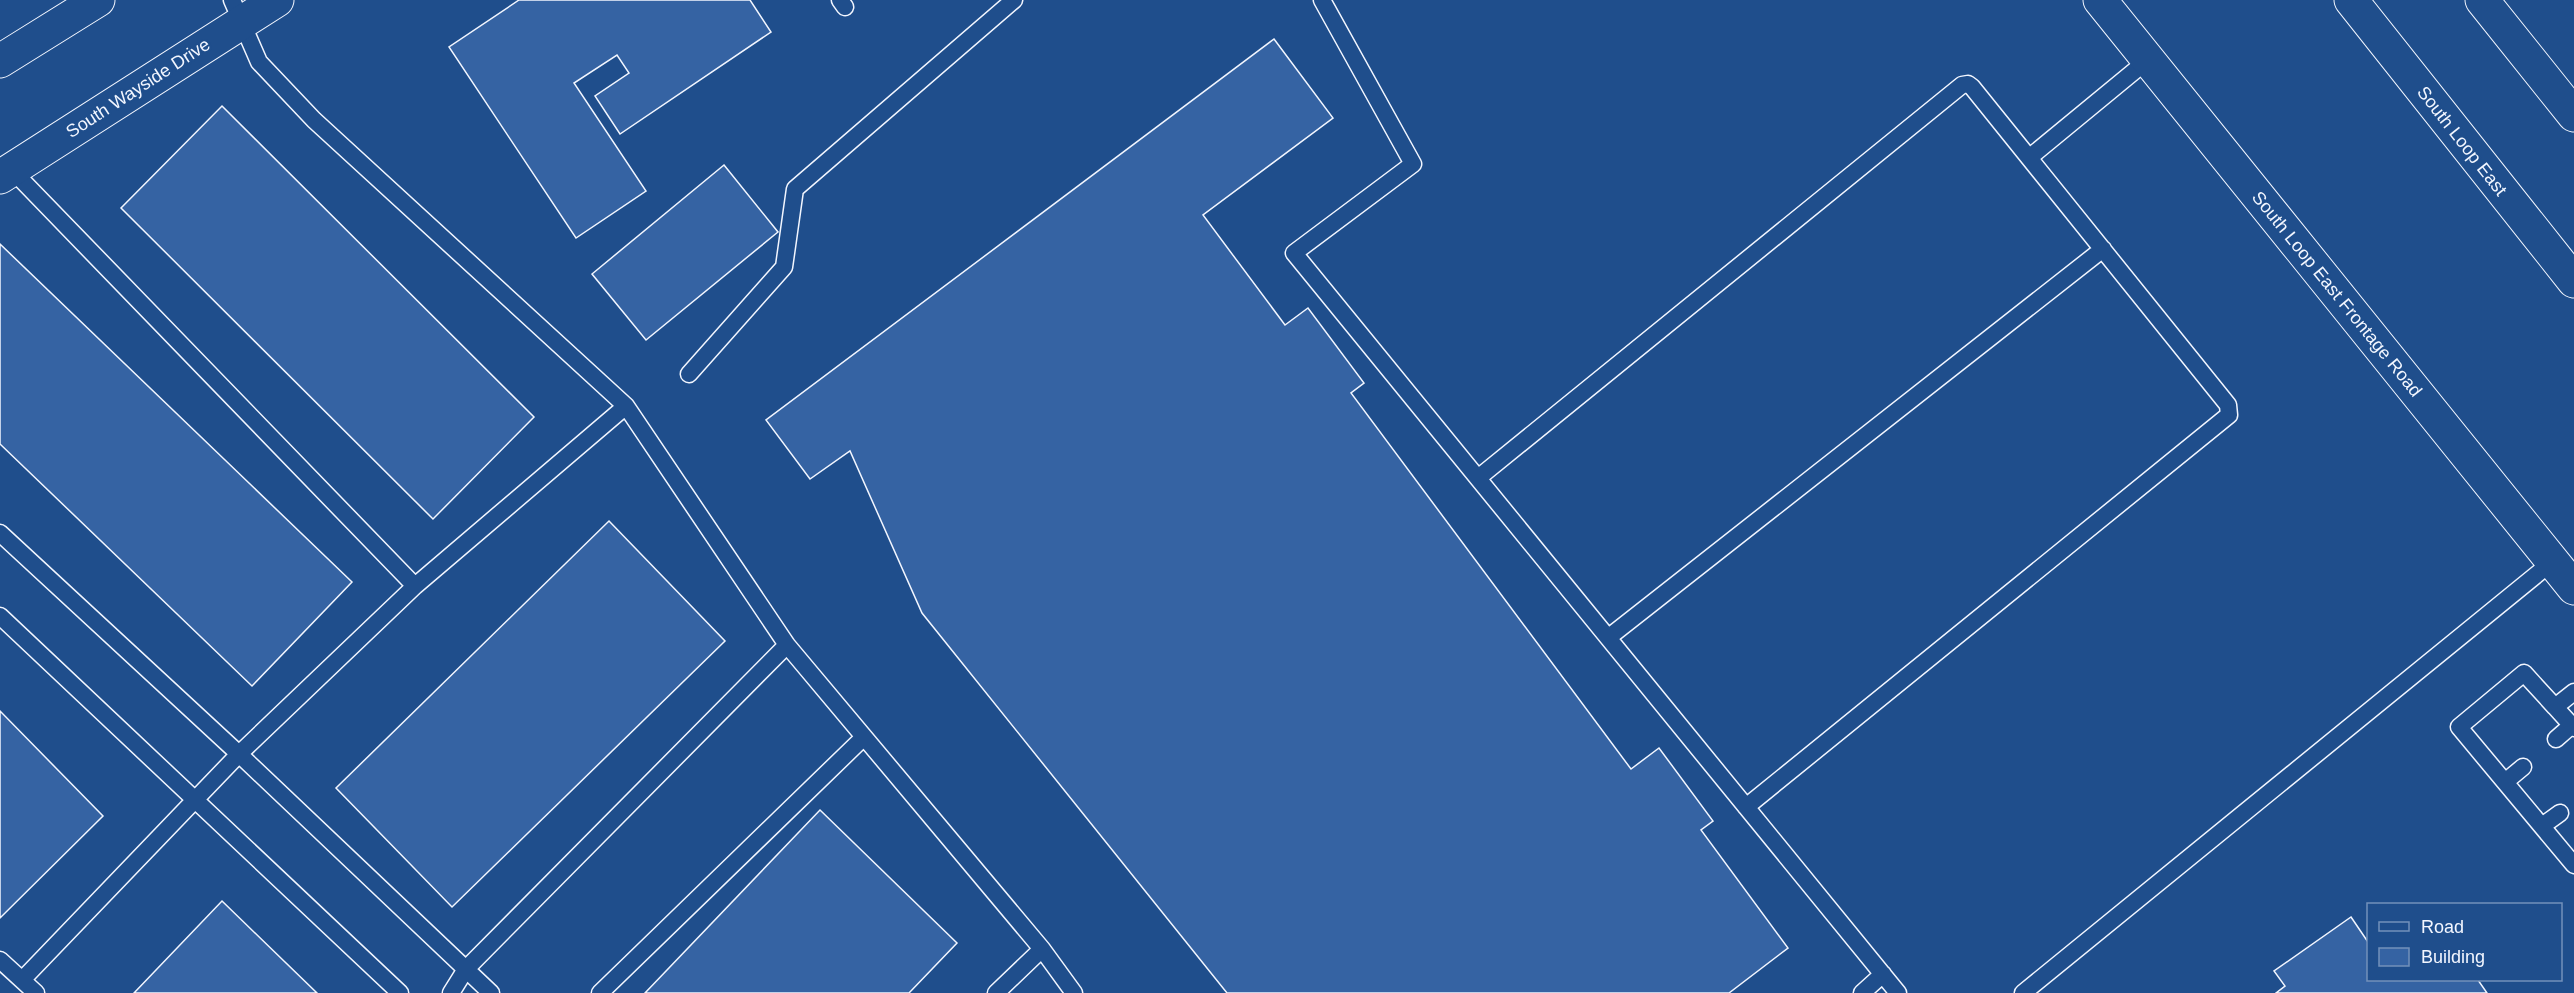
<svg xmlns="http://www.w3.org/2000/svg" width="2574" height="993" font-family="Arial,sans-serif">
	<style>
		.building { fill: #3563a3; stroke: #f2f6ff; stroke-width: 1.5 }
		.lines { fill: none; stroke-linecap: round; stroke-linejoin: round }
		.lane-casing { stroke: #f2f6ff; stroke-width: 19 }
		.secondary-casing { stroke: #f2f6ff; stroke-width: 35 }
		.highway-casing { stroke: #f2f6ff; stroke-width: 35 }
		.lane { stroke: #1f4e8c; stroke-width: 16 }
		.secondary { stroke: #1f4e8c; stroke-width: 33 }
		.highway { stroke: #1f4e8c; stroke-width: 33 }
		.labels { text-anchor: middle; stroke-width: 4.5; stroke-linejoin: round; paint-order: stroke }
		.street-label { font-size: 18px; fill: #f2f6ff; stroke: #1f4e8c }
	</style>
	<rect width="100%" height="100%" fill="#1f4e8c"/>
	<path class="building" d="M 519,0 L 750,0 L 771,32 L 620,134 L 595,96 L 629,73 L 617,55 L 574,83 L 646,191 L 576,238 L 449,47 Z
		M 1274,39 L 1333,118 L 1203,215 L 1285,325 L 1308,308 L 1364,383 L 1351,393 L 1631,769 L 1659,748 L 1713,821 L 1701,830 L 1788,948 L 1729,993 L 1227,993 L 922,613 L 850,451 L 810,479 L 766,420 Z
		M 222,106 L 534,417 L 433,519 L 121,208 Z
		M 724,165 L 778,232 L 646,340 L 592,274 Z
		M 0,244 L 352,582 L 252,686 L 0,444 Z
		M 609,521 L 725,641 L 452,907 L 336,788 Z
		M 0,711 L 103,816 L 0,918 Z
		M 820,810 L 957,943 L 909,993 L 645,993 Z
		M 222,901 L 317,993 L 134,993 Z
		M 2351,917 L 2368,942 L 2368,980 L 2478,980 L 2487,993 L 2276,993 L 2285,986 L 2274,971 Z"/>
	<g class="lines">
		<defs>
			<path id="lane" d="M 232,0 L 259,62 L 314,120 L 626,406 L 787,645 L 1042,949 L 1074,993
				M 840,0 L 845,7
				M 1322,0 L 1413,164 L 1294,253 L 1898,993
				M 2030,157 L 2149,59
				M 12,170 L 415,586
				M 689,374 L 784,267 L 795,189 L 1014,0
				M 1478,478 L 1962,85 L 1968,84 L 1972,87 L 2228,405 L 2229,415 L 1746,807
				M 0,533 L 239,754 L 491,993
				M 0,616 L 400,993
				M 1609,637 L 2103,249
				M 2574,692 L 2555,707 L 2524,673 L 2459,727 L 2574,865
				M 2555,707 L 2574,728
				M 2556,739 L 2572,725
				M 2505,782 L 2523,767
				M 2542,826 L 2560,813
				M 0,960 L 36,993
				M 22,980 L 239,754 L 415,586 L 626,406
				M 451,993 L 466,969 L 787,645
				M 600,993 L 864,737
				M 996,993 L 1042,949
				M 1862,993 L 1883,974
				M 2023,993 L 2552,562"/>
			<path id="secondary" d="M 2100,0 L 2574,588
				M 0,61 L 98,0
				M 0,177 L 277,0"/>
			<path id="highway" d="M 2351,0 L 2574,281
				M 2482,0 L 2574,115"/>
		</defs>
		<use href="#lane" class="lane-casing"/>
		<use href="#secondary" class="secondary-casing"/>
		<use href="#highway" class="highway-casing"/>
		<use href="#lane" class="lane"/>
		<use href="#secondary" class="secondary"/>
		<use href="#highway" class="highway"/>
	</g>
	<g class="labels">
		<g class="street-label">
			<text transform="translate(138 88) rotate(-33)" y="6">South Wayside Drive</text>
			<text transform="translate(2462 141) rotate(52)" y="6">South Loop East</text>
			<text transform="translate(2337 294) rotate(51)" y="6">South Loop East Frontage Road</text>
		</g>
	</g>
	<rect x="2367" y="903" width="195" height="78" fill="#1f4e8c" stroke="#7391ba" stroke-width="1.5"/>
	<rect x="2379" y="922" width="30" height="9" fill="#1f4e8c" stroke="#7391ba" stroke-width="1.5"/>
	<text x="2421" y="933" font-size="18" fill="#f2f6ff">Road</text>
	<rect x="2379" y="948" width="30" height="18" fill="#3563a3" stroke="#7391ba" stroke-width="1.5"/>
	<text x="2421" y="963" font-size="18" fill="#f2f6ff">Building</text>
</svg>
